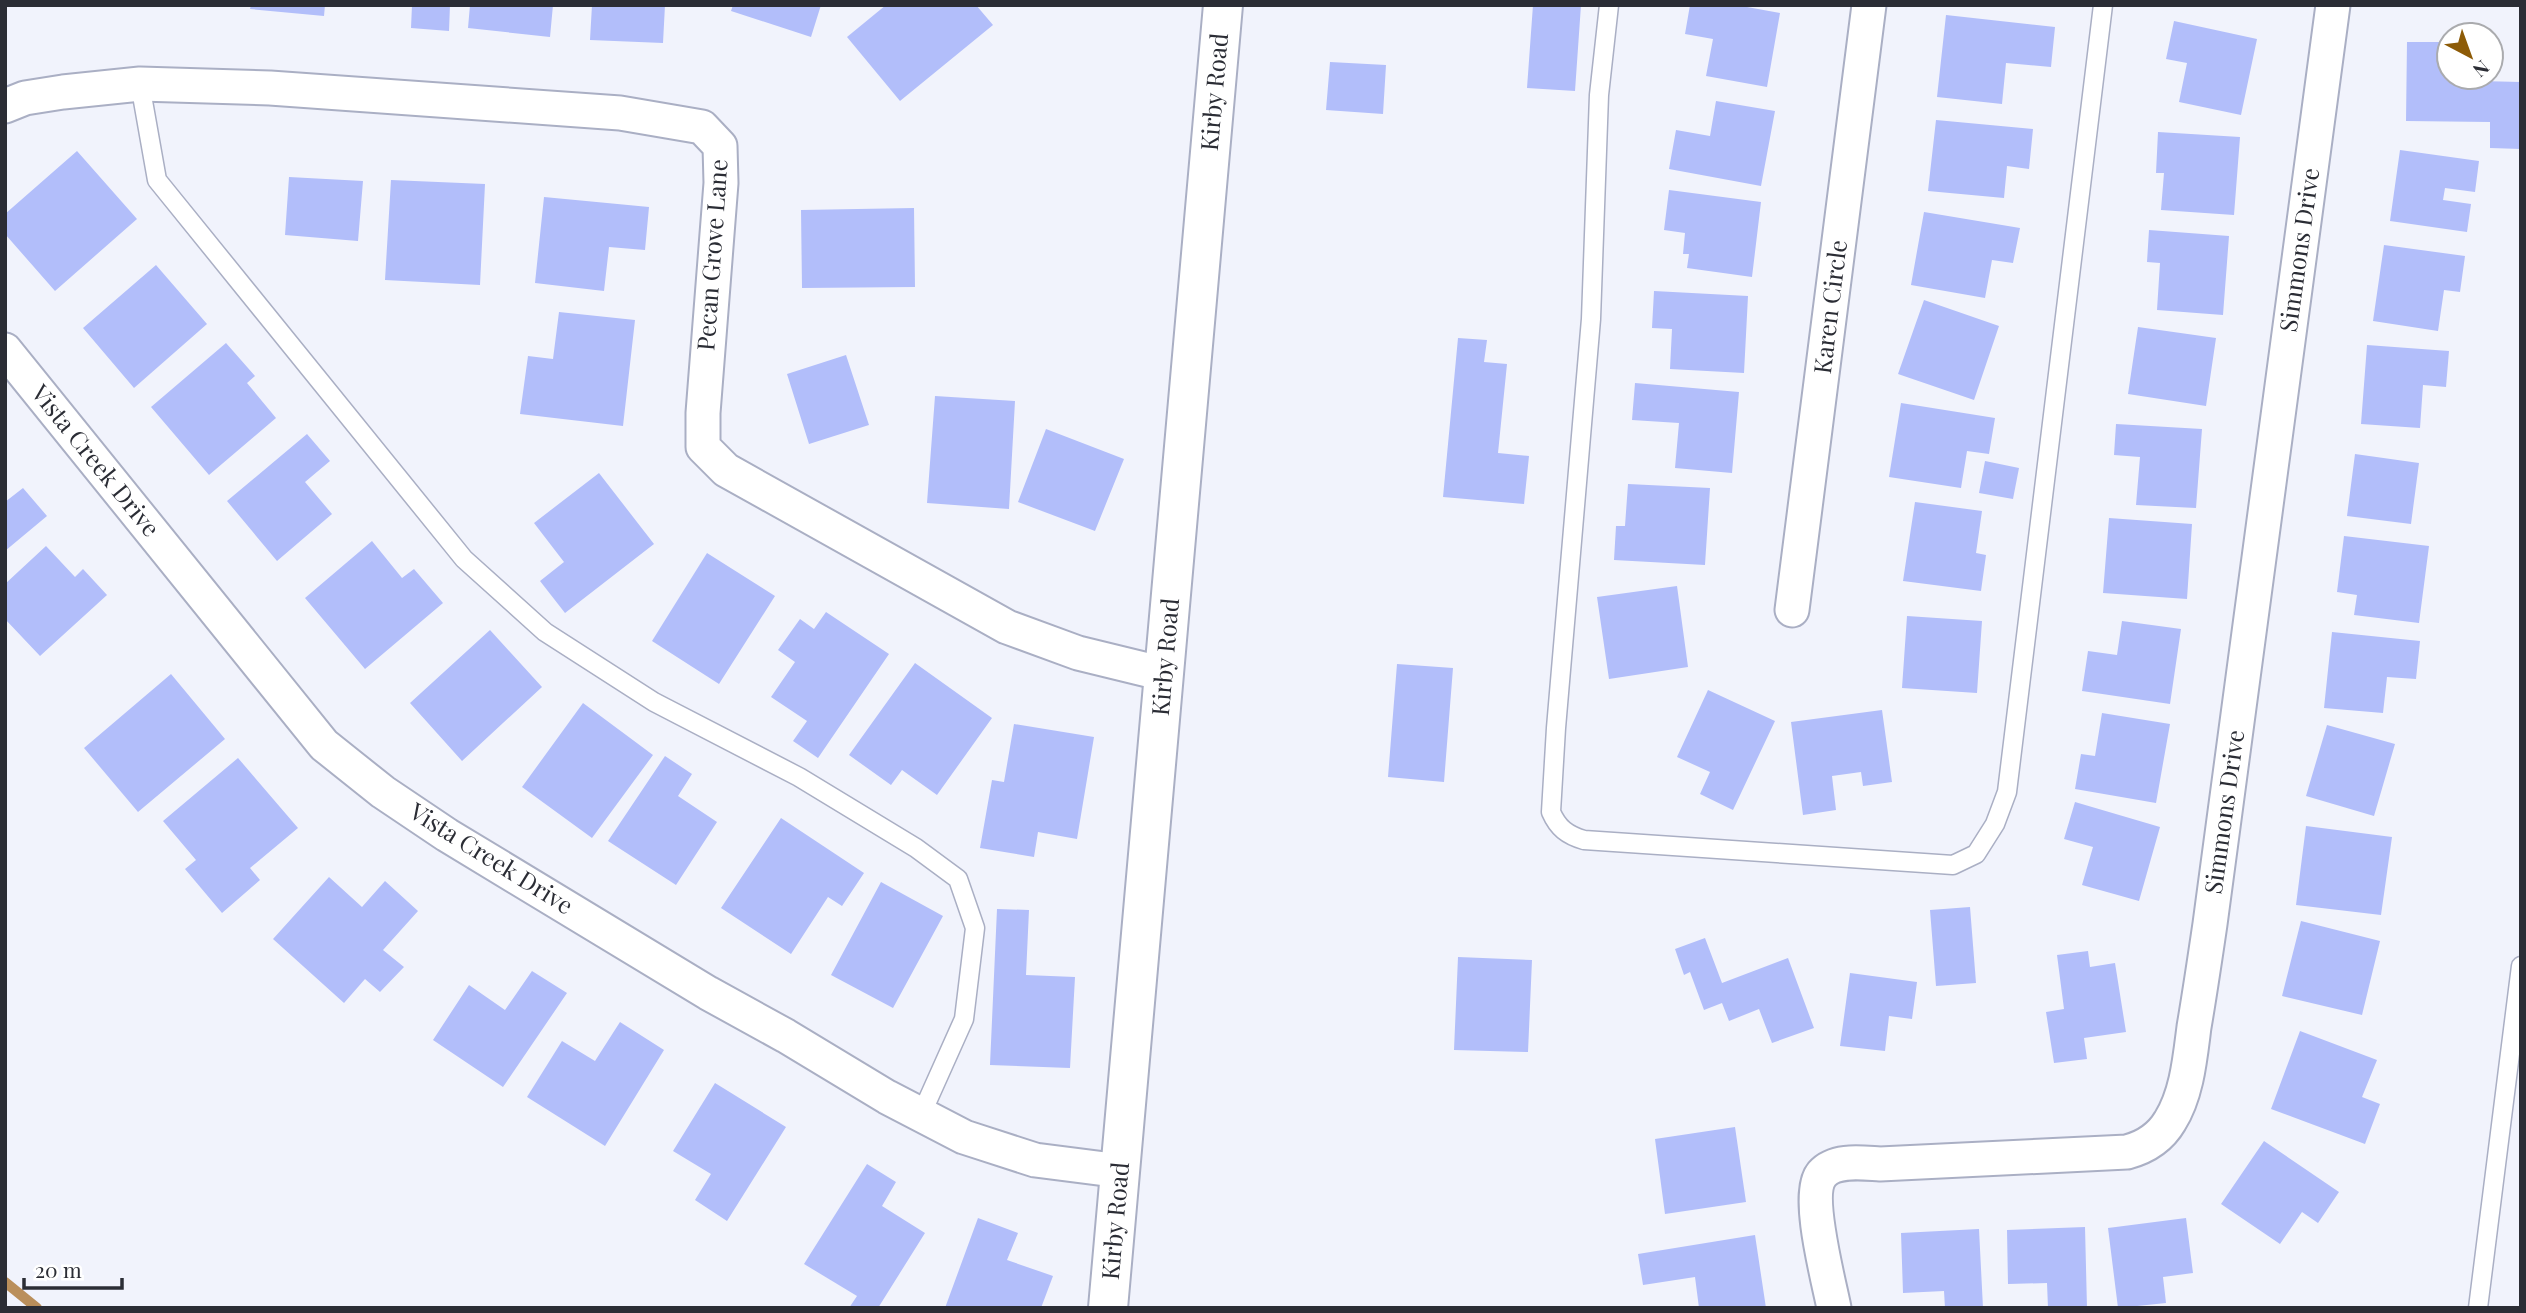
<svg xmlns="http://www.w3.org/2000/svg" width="2526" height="1313" font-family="'Playfair Display',serif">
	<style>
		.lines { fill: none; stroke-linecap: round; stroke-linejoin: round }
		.stream { stroke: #ba8f5b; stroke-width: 10 }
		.building { fill: #b2befa }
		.service-casing { stroke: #aaafc4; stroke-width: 21 }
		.minor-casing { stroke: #aaafc4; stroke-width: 37 }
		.tertiary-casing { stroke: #aaafc4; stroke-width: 42 }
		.service { stroke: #fff; stroke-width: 18 }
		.minor { stroke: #fff; stroke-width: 33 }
		.tertiary { stroke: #fff; stroke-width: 38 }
		.labels { text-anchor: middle; stroke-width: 5; stroke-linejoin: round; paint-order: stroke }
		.street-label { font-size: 24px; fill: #2b2d35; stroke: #fff }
	</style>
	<rect width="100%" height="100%" fill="#f1f3fc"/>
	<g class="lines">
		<path class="stream" d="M 5,1282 L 37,1308"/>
	</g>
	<path class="building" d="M 251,5 L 325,5 L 324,16 L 250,9 Z
		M 412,5 L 450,5 L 449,31 L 411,28 Z
		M 470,5 L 553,5 L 550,37 L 468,28 Z
		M 592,5 L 665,5 L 663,43 L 590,40 Z
		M 733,5 L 821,5 L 811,37 L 731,11 Z
		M 886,5 L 976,5 L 993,25 L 900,101 L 847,37 Z
		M 1533,5 L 1581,5 L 1575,91 L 1527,88 Z
		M 1690,5 L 1736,5 L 1780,13 L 1767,87 L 1706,76 L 1713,39 L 1685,34 Z
		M 1946,15 L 2055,27 L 2051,67 L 2006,63 L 2002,104 L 1937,97 Z
		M 2174,21 L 2257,39 L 2241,115 L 2179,102 L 2187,63 L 2166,59 Z
		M 2407,42 L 2449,42 L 2449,77 L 2480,77 L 2480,81 L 2521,82 L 2521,149 L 2490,148 L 2490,122 L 2406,121 Z
		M 1330,62 L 1386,65 L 1383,114 L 1326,110 Z
		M 1716,101 L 1775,111 L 1761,186 L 1669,169 L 1676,130 L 1710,136 Z
		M 1936,120 L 2033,129 L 2029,169 L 2007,166 L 2004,198 L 1928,191 Z
		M 2158,132 L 2240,137 L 2234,215 L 2161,210 L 2164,173 L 2156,173 Z
		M 2400,150 L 2479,161 L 2475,192 L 2445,188 L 2443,200 L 2471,204 L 2467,232 L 2390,221 Z
		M 77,151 L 137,219 L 55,291 L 5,234 L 5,214 Z
		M 289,177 L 363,181 L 358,241 L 285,235 Z
		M 391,180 L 485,184 L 480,285 L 385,280 Z
		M 1669,190 L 1761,202 L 1752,277 L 1687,268 L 1689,254 L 1683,254 L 1685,233 L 1664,230 Z
		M 544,197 L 649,207 L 645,250 L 609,247 L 604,291 L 535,283 Z
		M 914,208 L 915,287 L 802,288 L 801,210 Z
		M 1924,212 L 2020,228 L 2013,263 L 1992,260 L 1985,298 L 1911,285 Z
		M 2149,230 L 2229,236 L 2223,315 L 2157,310 L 2160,263 L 2147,262 Z
		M 2384,245 L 2465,256 L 2460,292 L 2444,290 L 2438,331 L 2373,321 Z
		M 156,265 L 207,324 L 134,388 L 83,328 Z
		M 1654,291 L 1748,296 L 1744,373 L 1670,369 L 1672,329 L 1652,328 Z
		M 1924,300 L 1999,326 L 1974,400 L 1898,374 Z
		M 559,312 L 635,320 L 623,426 L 520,414 L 528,356 L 553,359 Z
		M 2138,327 L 2216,338 L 2206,406 L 2128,394 Z
		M 1458,338 L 1487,340 L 1484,362 L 1507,364 L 1498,453 L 1529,456 L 1524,504 L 1443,497 Z
		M 226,343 L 255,376 L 247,383 L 276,418 L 209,475 L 151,407 Z
		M 2367,345 L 2449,351 L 2446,387 L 2423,385 L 2420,428 L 2361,424 Z
		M 846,355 L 869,425 L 809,444 L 787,374 Z
		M 1635,383 L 1739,392 L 1732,473 L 1675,468 L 1679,423 L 1632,420 Z
		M 935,396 L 1015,401 L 1009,509 L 927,503 Z
		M 1901,403 L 1995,418 L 1989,454 L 1967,451 L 1961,488 L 1889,477 Z
		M 2116,424 L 2202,429 L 2196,508 L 2136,505 L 2140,457 L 2114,455 Z
		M 1046,429 L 1124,459 L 1095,531 L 1018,502 Z
		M 307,434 L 330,461 L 305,482 L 332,514 L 277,561 L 227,501 Z
		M 2355,454 L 2419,463 L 2411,524 L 2347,516 Z
		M 1985,461 L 2019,468 L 2013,499 L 1979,493 Z
		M 599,473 L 654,544 L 565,613 L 540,581 L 564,562 L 534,523 Z
		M 1628,484 L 1710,488 L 1705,565 L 1614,560 L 1616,526 L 1625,526 Z
		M 23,488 L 47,516 L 5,551 L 5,502 Z
		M 1915,502 L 1982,511 L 1976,553 L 1986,555 L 1981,591 L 1903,581 Z
		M 2109,518 L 2192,524 L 2187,599 L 2103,593 Z
		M 2344,536 L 2429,546 L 2419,623 L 2354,615 L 2357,595 L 2337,592 Z
		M 372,541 L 402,578 L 414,569 L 443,603 L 365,669 L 305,598 Z
		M 46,546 L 75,577 L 83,569 L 107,595 L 40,656 L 5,619 L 5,584 Z
		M 707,553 L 775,596 L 719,684 L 652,641 Z
		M 1677,586 L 1688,667 L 1609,679 L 1597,597 Z
		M 826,612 L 889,654 L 818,758 L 793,741 L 807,721 L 771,697 L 795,662 L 778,650 L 800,619 L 814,629 Z
		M 1907,616 L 1982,621 L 1977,693 L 1902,688 Z
		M 2122,621 L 2181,629 L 2170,704 L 2082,691 L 2088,651 L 2117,655 Z
		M 490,630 L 542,687 L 462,761 L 410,703 Z
		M 2332,632 L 2420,641 L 2416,679 L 2387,677 L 2383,713 L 2324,708 Z
		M 915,663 L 992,718 L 937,795 L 902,770 L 891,785 L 849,755 Z
		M 1397,664 L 1453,668 L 1444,782 L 1388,777 Z
		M 171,674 L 225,739 L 138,812 L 84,748 Z
		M 1708,690 L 1775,721 L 1733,810 L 1700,794 L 1710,772 L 1677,757 Z
		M 583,703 L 653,755 L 592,838 L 522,787 Z
		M 1882,710 L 1892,782 L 1863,786 L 1861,772 L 1832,776 L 1836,810 L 1803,815 L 1791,722 Z
		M 2102,713 L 2170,724 L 2156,803 L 2075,789 L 2081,754 L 2095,756 Z
		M 1014,724 L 1094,737 L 1077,839 L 1038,832 L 1034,857 L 980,848 L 992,780 L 1004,782 Z
		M 2327,725 L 2395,744 L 2374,816 L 2306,796 Z
		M 665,756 L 692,774 L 678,796 L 717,822 L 676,885 L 608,841 Z
		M 238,758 L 298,828 L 250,868 L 260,880 L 222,913 L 185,869 L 196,860 L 163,821 Z
		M 2075,802 L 2160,827 L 2139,901 L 2082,885 L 2093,847 L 2064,839 Z
		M 781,818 L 864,873 L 842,906 L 828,897 L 791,954 L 721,908 Z
		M 2306,826 L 2392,837 L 2381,915 L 2296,905 Z
		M 329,877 L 362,907 L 385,881 L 418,911 L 383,950 L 404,967 L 380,992 L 365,979 L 344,1003 L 273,939 Z
		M 881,882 L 943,916 L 893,1008 L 831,975 Z
		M 1970,907 L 1976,983 L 1936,986 L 1930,910 Z
		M 997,909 L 1029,910 L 1026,975 L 1075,977 L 1070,1068 L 990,1065 Z
		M 2301,921 L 2380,941 L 2362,1015 L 2282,996 Z
		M 1705,938 L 1722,983 L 1788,958 L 1814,1028 L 1772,1043 L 1759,1009 L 1729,1021 L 1722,1003 L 1704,1010 L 1690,972 L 1684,975 L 1675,949 Z
		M 2088,951 L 2090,967 L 2115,963 L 2126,1032 L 2084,1038 L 2087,1059 L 2054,1063 L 2046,1012 L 2064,1009 L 2057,955 Z
		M 1458,957 L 1532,960 L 1528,1052 L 1454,1050 Z
		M 532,971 L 567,993 L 503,1087 L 433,1040 L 469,985 L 505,1010 Z
		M 1850,973 L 1917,982 L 1912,1019 L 1889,1016 L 1885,1051 L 1840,1046 Z
		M 620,1022 L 664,1050 L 605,1146 L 527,1097 L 562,1041 L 595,1061 Z
		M 2300,1031 L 2377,1060 L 2362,1097 L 2380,1104 L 2365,1144 L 2271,1109 Z
		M 715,1083 L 786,1127 L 727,1221 L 695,1200 L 711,1174 L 673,1151 Z
		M 1735,1127 L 1746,1202 L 1665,1214 L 1655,1139 Z
		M 2264,1141 L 2339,1192 L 2318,1223 L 2302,1212 L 2280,1244 L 2221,1204 Z
		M 867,1164 L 896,1182 L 882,1206 L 925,1233 L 878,1308 L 849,1308 L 857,1296 L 804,1264 Z
		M 978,1218 L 1018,1233 L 1007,1260 L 1053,1276 L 1041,1308 L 945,1308 Z
		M 2186,1218 L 2193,1273 L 2163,1277 L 2166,1303 L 2118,1308 L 2108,1228 Z
		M 2085,1227 L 2087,1308 L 2048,1308 L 2047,1283 L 2008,1284 L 2007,1230 Z
		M 1979,1229 L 1983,1308 L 1945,1308 L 1944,1291 L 1903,1293 L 1901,1233 Z
		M 1755,1235 L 1766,1308 L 1699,1308 L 1695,1277 L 1643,1285 L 1638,1254 Z"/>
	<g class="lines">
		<defs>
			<path id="service" d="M 1609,5 L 1599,95 L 1591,319 L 1556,728 L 1551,812 C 1558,828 1567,835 1584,840 L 1953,865 L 1976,854 L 1995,824 L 2007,792 L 2103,5
				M 140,84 L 157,180 L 464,559 L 545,632 L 654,702 L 799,777 L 916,848 L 958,879 L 975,928 L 964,1019 L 921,1115
				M 2478,1308 L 2521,966"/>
			<path id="minor" d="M 5,106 L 25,98 L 63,92 L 140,84 L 270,88 L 620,113 L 702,127 L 720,146 L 721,183 L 703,413 L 703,447 L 726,470 L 1007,627 L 1078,653 L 1164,674
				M 5,350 L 324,745 L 383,792 L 447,835 L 708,993 L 786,1036 L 887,1097 L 964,1137 L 1035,1160 L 1121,1171
				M 1792,610 L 1869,5
				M 1834,1308 C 1829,1282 1805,1194 1822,1174 C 1835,1159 1862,1163 1880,1164 L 2127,1152 C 2146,1147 2160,1138 2170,1121 C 2187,1094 2190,1058 2194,1027 C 2200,992 2205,958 2210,924 L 2333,5"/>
			<path id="tertiary" d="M 1108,1308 L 1223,5"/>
		</defs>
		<use href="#service" class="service-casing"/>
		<use href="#minor" class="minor-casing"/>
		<use href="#tertiary" class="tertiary-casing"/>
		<use href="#service" class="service"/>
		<use href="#minor" class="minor"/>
		<use href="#tertiary" class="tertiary"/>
	</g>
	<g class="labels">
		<g class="street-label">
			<text transform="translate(1215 92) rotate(-85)" y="8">Kirby Road</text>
			<text transform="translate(2300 250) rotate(-82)" y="8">Simmons Drive</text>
			<text transform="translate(713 255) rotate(-86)" y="8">Pecan Grove Lane</text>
			<text transform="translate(1831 307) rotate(-83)" y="8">Karen Circle</text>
			<text transform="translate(95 461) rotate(51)" y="8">Vista Creek Drive</text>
			<text transform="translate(1166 657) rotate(-85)" y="8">Kirby Road</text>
			<text transform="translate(2225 812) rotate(-82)" y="8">Simmons Drive</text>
			<text transform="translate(491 859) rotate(32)" y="8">Vista Creek Drive</text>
			<text transform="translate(1116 1221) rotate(-85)" y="8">Kirby Road</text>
		</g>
	</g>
	<rect width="2526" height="1313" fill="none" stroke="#2b2d35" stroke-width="14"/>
	<g transform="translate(2470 56) rotate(139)"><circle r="33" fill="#ffffff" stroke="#aaabae" stroke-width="2"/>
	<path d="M0-5L12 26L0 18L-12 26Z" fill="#8d5b07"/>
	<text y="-10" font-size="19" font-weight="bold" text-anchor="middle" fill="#2b2d35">N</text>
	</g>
	<path d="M24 1278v10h98v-10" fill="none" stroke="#2b2d35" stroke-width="3.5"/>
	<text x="35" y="1278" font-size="21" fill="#2b2d35" stroke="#ffffff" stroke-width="5" paint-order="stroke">20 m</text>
</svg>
